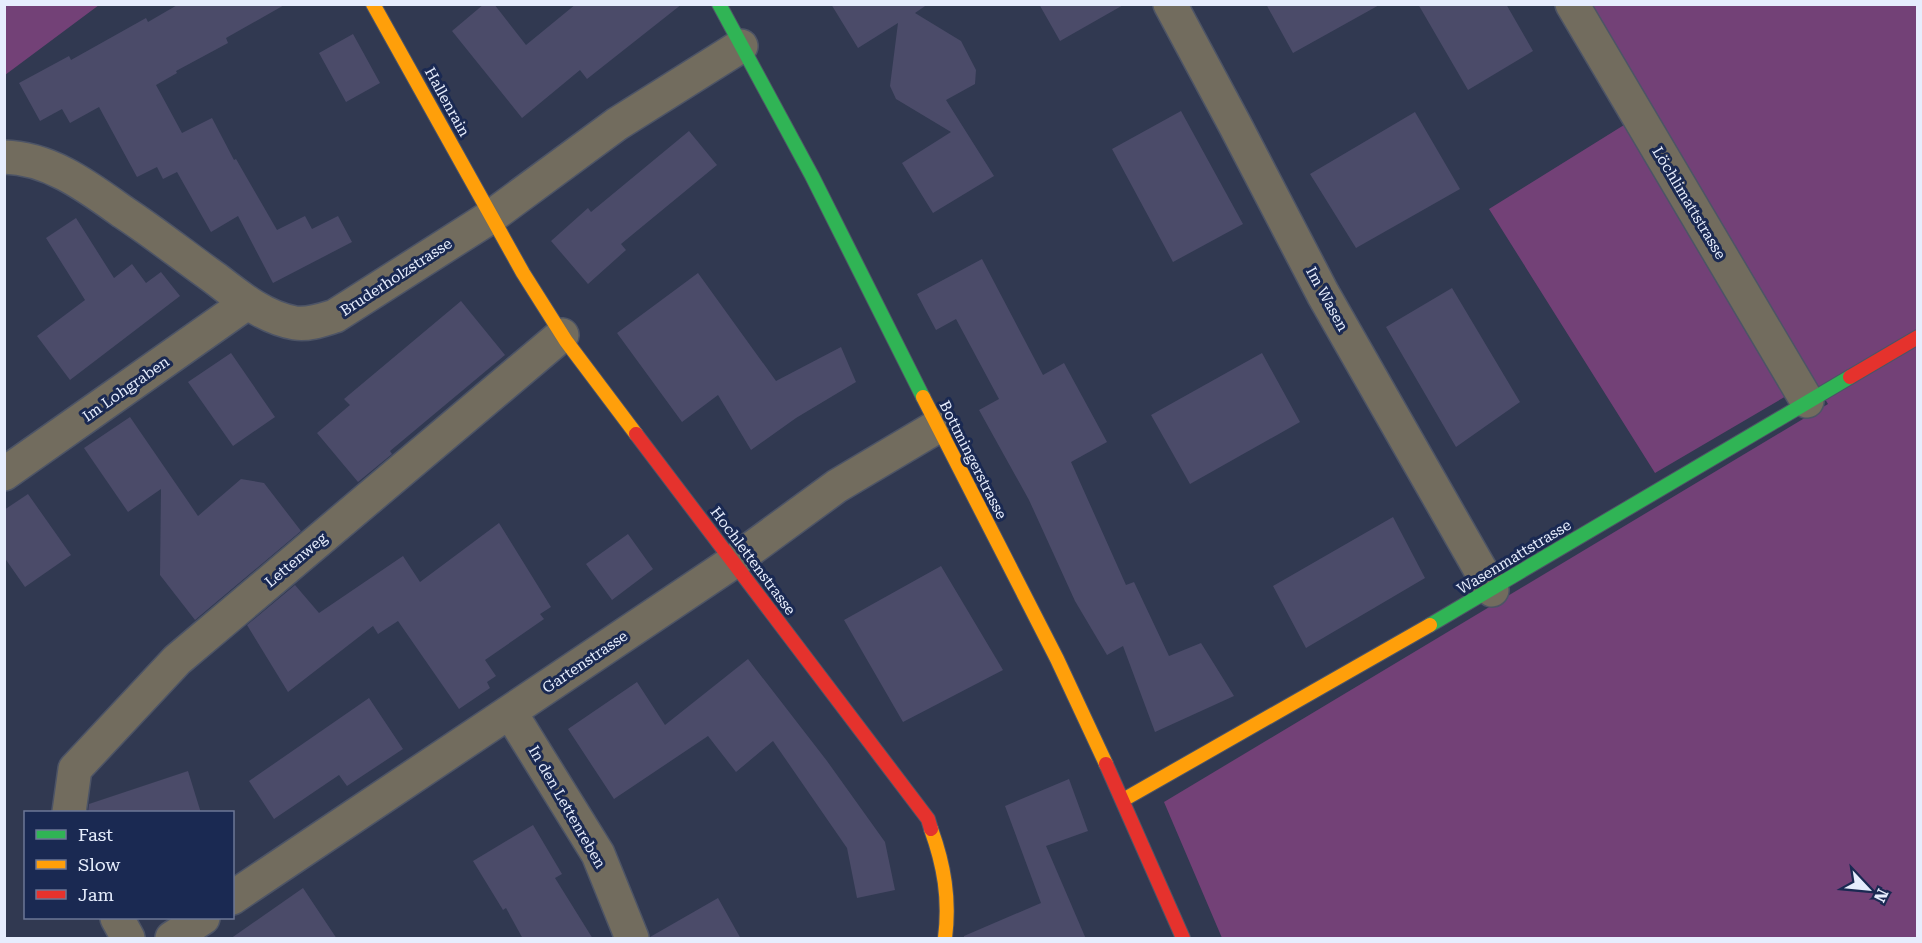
<svg xmlns="http://www.w3.org/2000/svg" width="1922" height="943" font-family="'Roboto Serif',serif">
	<style>
		.green { fill: #734177 }
		.building { fill: #4b4b69 }
		.lines { fill: none; stroke-linecap: round; stroke-linejoin: round }
		.street-casing { stroke: #4d5466; stroke-width: 36 }
		.fast-casing { stroke: #4d5466; stroke-width: 16 }
		.slow-casing { stroke: #4d5466; stroke-width: 16 }
		.jam-casing { stroke: #4d5466; stroke-width: 16 }
		.street { stroke: #726c5e; stroke-width: 33 }
		.fast { stroke: #30b455; stroke-width: 14 }
		.slow { stroke: #ff9f0a; stroke-width: 14 }
		.jam { stroke: #e5322d; stroke-width: 14 }
		.labels { text-anchor: middle; stroke-width: 6; stroke-linejoin: round; paint-order: stroke }
		.street-label { font-size: 15px; fill: #e6edfd; stroke: #1a2952 }
	</style>
	<rect width="100%" height="100%" fill="#313951"/>
	<path class="green" d="M 5,4 L 99,4 L 99,5 L 5,75 Z
		M 1590,5 L 1917,5 L 1917,938 L 1222,938 L 1164,802 L 1828,404 Z
		M 1624,125 L 1788,395 L 1655,473 L 1489,209 Z"/>
	<path class="building" d="M 179,4 L 286,4 L 226,38 L 228,43 L 176,71 L 177,73 L 156,85 L 182,133 L 212,118 L 234,160 L 236,159 L 277,230 L 305,216 L 312,229 L 338,216 L 352,242 L 273,283 L 238,216 L 211,232 L 177,172 L 163,179 L 157,167 L 137,177 L 99,107 L 70,123 L 62,109 L 40,121 L 19,83 L 69,56 L 71,60 L 146,18 L 148,22 Z
		M 484,4 L 494,4 L 526,45 L 576,4 L 682,4 L 587,79 L 580,70 L 522,118 L 452,31 Z
		M 831,4 L 928,4 L 915,13 L 961,41 L 976,70 L 975,84 L 946,100 L 994,176 L 933,213 L 902,163 L 951,132 L 896,99 L 890,86 L 898,23 L 858,48 Z
		M 1039,4 L 1125,4 L 1060,41 Z
		M 1266,4 L 1381,4 L 1293,53 Z
		M 1418,4 L 1506,4 L 1533,51 L 1468,90 Z
		M 353,34 L 380,83 L 346,102 L 319,53 Z
		M 1181,111 L 1243,224 L 1173,262 L 1112,149 Z
		M 1415,112 L 1460,189 L 1356,248 L 1310,174 Z
		M 689,131 L 717,165 L 621,244 L 626,250 L 588,284 L 551,241 L 588,208 L 591,212 Z
		M 76,218 L 114,278 L 132,264 L 146,283 L 161,272 L 180,296 L 70,380 L 37,336 L 85,300 L 46,238 Z
		M 982,259 L 1043,375 L 1064,363 L 1107,442 L 1071,462 L 1126,585 L 1134,582 L 1169,656 L 1201,643 L 1234,696 L 1155,732 L 1123,646 L 1107,655 L 1075,601 L 1029,500 L 979,410 L 999,399 L 956,319 L 936,330 L 917,294 Z
		M 698,273 L 776,381 L 841,347 L 856,382 L 796,418 L 751,450 L 718,395 L 682,422 L 617,333 Z
		M 1452,288 L 1520,402 L 1456,447 L 1386,327 Z
		M 461,301 L 505,355 L 390,451 L 392,454 L 358,482 L 317,433 L 350,405 L 344,399 Z
		M 231,353 L 275,417 L 233,446 L 188,382 Z
		M 1262,353 L 1300,422 L 1190,484 L 1151,415 Z
		M 130,417 L 198,516 L 241,479 L 264,483 L 301,531 L 195,620 L 160,575 L 161,489 L 128,512 L 84,448 Z
		M 28,494 L 71,555 L 25,587 L 4,557 L 4,510 Z
		M 1393,517 L 1425,578 L 1306,648 L 1273,586 Z
		M 499,523 L 551,607 L 540,614 L 544,619 L 485,660 L 496,676 L 487,682 L 490,688 L 459,709 L 398,621 L 378,634 L 373,626 L 288,692 L 247,625 L 295,585 L 319,613 L 403,556 L 420,582 Z
		M 628,534 L 653,569 L 612,600 L 586,564 Z
		M 941,566 L 1003,670 L 903,722 L 844,620 Z
		M 748,659 L 827,761 L 885,842 L 895,890 L 857,898 L 847,848 L 773,741 L 736,772 L 708,736 L 614,799 L 568,729 L 637,682 L 665,725 Z
		M 369,698 L 403,749 L 347,786 L 339,775 L 274,819 L 249,781 Z
		M 188,771 L 201,813 L 88,813 L 89,804 Z
		M 1069,779 L 1088,831 L 1046,846 L 1086,939 L 964,939 L 964,936 L 1041,903 L 1005,806 Z
		M 533,825 L 562,874 L 555,878 L 593,939 L 523,939 L 506,908 L 503,910 L 473,861 Z
		M 303,888 L 337,939 L 230,939 Z
		M 718,898 L 741,939 L 650,939 L 650,937 Z"/>
	<g class="lines">
		<defs>
			<path id="street" d="M 1170,4 L 1235,125 L 1323,294 L 1492,590
				M 1572,4 L 1807,401
				M 4,157 C 50,158 88,187 123,212 C 155,233 185,257 216,279 C 239,297 265,318 295,323 C 309,325 322,320 335,316 L 492,216 L 617,124 L 741,46
				M 4,474 L 247,303
				M 510,712 L 598,854 L 632,938
				M 69,812 L 75,769 L 177,660 L 562,335
				M 232,898 L 733,562 L 837,486 L 938,426
				M 117,918 L 128,938
				M 172,938 L 203,918"/>
			<path id="fast" d="M 719,4 L 812,176 L 923,397
				M 1430,625 L 1850,377"/>
			<path id="slow" d="M 373,4 L 523,273 L 566,341 L 636,434
				M 923,397 L 1057,659 L 1106,764
				M 1123,800 L 1430,625
				M 931,829 C 944,865 950,899 945,938"/>
			<path id="jam" d="M 1850,377 L 1918,337
				M 636,434 L 928,819 L 931,829
				M 1106,764 L 1183,938"/>
		</defs>
		<use href="#street" class="street-casing"/>
		<use href="#fast" class="fast-casing"/>
		<use href="#slow" class="slow-casing"/>
		<use href="#jam" class="jam-casing"/>
		<use href="#street" class="street"/>
		<use href="#fast" class="fast"/>
		<use href="#slow" class="slow"/>
		<use href="#jam" class="jam"/>
	</g>
	<g class="labels">
		<g class="street-label">
			<text transform="translate(447 102) rotate(61)" y="5">Hallenrain</text>
			<text transform="translate(1689 203) rotate(59)" y="5">Löchlimattstrasse</text>
			<text transform="translate(396 277) rotate(-33)" y="5">Bruderholzstrasse</text>
			<text transform="translate(1327 299) rotate(61)" y="5">Im Wasen</text>
			<text transform="translate(126 389) rotate(-35)" y="5">Im Lohgraben</text>
			<text transform="translate(973 460) rotate(63)" y="5">Bottmingerstrasse</text>
			<text transform="translate(1514 557) rotate(-31)" y="5">Wasenmattstrasse</text>
			<text transform="translate(296 560) rotate(-40)" y="5">Lettenweg</text>
			<text transform="translate(753 561) rotate(53)" y="5">Hochlettenstrasse</text>
			<text transform="translate(585 662) rotate(-34)" y="5">Gartenstrasse</text>
			<text transform="translate(567 807) rotate(60)" y="5">In den Lettenreben</text>
		</g>
	</g>
	<rect width="1922" height="943" fill="none" stroke="#e6edfd" stroke-width="12"/>
	<rect x="24" y="811" width="210" height="108" fill="#1a2952" stroke="#6c7796" stroke-width="1.5"/>
	<rect x="36" y="830" width="30" height="9" fill="#30b455" stroke="#6c7796" stroke-width="1.5"/>
	<text x="78" y="841" font-size="18" fill="#e6edfd">Fast</text>
	<rect x="36" y="860" width="30" height="9" fill="#ff9f0a" stroke="#6c7796" stroke-width="1.5"/>
	<text x="78" y="871" font-size="18" fill="#e6edfd">Slow</text>
	<rect x="36" y="890" width="30" height="9" fill="#e5322d" stroke="#6c7796" stroke-width="1.5"/>
	<text x="78" y="901" font-size="18" fill="#e6edfd">Jam</text>
	<g transform="translate(1868 889) rotate(116)" stroke="#1a2952" stroke-width="4.5" paint-order="stroke">
	<path d="M0-4.5L10 22L0 15L-10 22Z" fill="#e6edfd"/>
	<text y="-9" font-size="16" font-weight="bold" text-anchor="middle" fill="#e6edfd">N</text>
	</g>
</svg>
